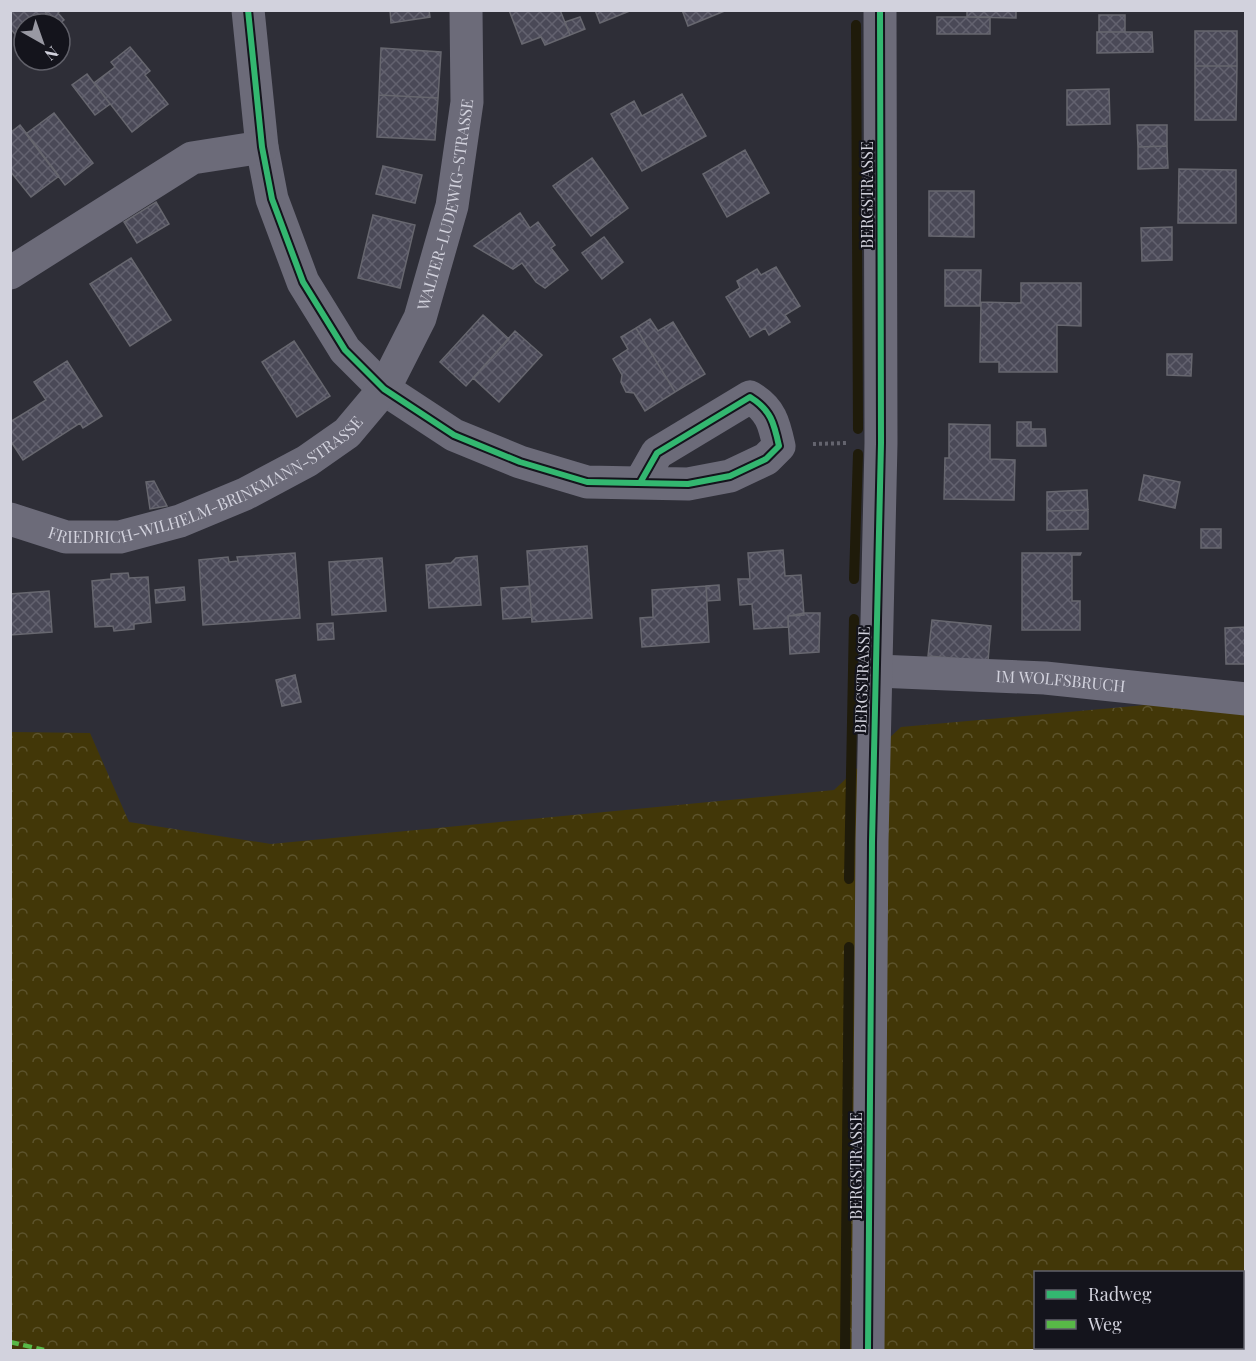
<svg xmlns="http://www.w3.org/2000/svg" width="1256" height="1361" font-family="'Playfair Display',serif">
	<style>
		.forest { fill: url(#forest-crowns); fill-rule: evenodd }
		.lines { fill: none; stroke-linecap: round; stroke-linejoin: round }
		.stream { stroke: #1f1b0a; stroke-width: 10 }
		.building { fill: url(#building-cross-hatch); stroke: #67676f; stroke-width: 1.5 }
		.path { stroke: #64646e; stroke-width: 4; stroke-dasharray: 3 3; stroke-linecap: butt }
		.minor { stroke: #6c6b79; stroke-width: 33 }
		.quiet { stroke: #58b947; stroke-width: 4.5; stroke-dasharray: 9 4.5; stroke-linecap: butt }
		.cycleway-casing { stroke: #14141c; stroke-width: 10 }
		.cycleway { stroke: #33b770; stroke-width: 6 }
		.labels { text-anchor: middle; stroke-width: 4.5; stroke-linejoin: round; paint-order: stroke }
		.street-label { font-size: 16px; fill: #d2d2dd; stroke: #14141c }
	</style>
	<defs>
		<pattern id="forest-crowns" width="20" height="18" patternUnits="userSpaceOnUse" patternTransform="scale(1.5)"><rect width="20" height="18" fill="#423708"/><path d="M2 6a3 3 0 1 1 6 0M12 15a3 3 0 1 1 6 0" fill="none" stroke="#5c532c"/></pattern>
		<pattern id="building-cross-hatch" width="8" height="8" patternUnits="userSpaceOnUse" patternTransform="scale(1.5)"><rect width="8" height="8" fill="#4a4957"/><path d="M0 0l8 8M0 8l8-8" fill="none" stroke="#63626f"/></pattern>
	</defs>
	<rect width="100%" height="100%" fill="#2e2e37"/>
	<path class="forest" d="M 1245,696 L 1245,1350 L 11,1350 L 11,732 L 90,733 L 129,822 L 271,844 L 834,790 L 901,727 ZM 1036,1272 L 1242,1272 L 1242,1348 L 1036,1348 Z"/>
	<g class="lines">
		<path class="stream" d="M 856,25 L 858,429
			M 854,579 L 858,454
			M 849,879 L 854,619
			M 845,1350 L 849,947"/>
	</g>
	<path class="building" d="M 10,10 L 44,10 L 54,24 L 24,24 L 24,41 L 22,43 L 10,28 Z
		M 44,10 L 61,10 L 58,13 L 64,20 L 59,24 L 54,24 Z
		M 390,10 L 429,10 L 430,17 L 391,23 Z
		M 509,10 L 560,10 L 570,35 L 545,45 L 541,37 L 522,44 Z
		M 595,10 L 632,10 L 600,23 Z
		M 682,10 L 727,10 L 688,26 Z
		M 967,10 L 1016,10 L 1016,18 L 967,17 Z
		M 1099,15 L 1125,15 L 1125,32 L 1099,32 Z
		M 580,17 L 585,29 L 570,35 L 565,22 Z
		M 937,17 L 990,17 L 990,34 L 937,34 Z
		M 1195,31 L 1237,31 L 1237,66 L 1195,66 Z
		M 1097,32 L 1152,32 L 1153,52 L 1097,53 Z
		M 130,47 L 150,71 L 145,75 L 168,104 L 132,132 L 94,83 L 115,67 L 111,62 Z
		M 381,48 L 441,52 L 438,98 L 379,95 Z
		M 1195,66 L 1237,66 L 1236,120 L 1195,120 Z
		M 87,74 L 110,104 L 95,115 L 72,85 Z
		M 1109,89 L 1110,124 L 1067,125 L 1067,90 Z
		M 682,94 L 706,136 L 642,171 L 611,114 L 634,101 L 642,116 Z
		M 379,95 L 438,98 L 435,140 L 377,137 Z
		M 54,113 L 93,163 L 65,185 L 26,134 Z
		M 20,125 L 59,176 L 31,197 L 10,171 L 10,133 Z
		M 1137,125 L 1167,125 L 1167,146 L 1138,147 Z
		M 1167,146 L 1168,168 L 1138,169 L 1138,147 Z
		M 745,150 L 769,193 L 727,217 L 703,174 Z
		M 592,158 L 628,208 L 591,236 L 553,186 Z
		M 383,166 L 422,175 L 415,203 L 376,194 Z
		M 1179,169 L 1236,170 L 1236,223 L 1178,223 Z
		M 929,191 L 974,191 L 974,237 L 929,236 Z
		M 156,202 L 169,224 L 137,243 L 124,222 Z
		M 520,213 L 530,228 L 538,222 L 555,245 L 551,248 L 568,270 L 545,288 L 536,282 L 522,263 L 513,269 L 474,246 Z
		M 373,215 L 415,225 L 400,288 L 358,278 Z
		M 1172,227 L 1172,260 L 1142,261 L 1141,228 Z
		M 604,237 L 623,262 L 602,279 L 582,253 Z
		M 131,258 L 171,320 L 130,346 L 90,284 Z
		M 776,267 L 800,306 L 785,315 L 790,322 L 769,335 L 765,328 L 750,337 L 726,297 L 740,288 L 737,281 L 757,269 L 761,275 Z
		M 945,270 L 981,270 L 980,306 L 945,306 Z
		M 1021,283 L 1081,283 L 1081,326 L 1057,325 L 1057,372 L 999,372 L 999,362 L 980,362 L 981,302 L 1021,303 Z
		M 483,315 L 509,339 L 466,386 L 440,362 Z
		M 650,319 L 658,331 L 673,322 L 705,374 L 675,392 L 636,328 Z
		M 636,328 L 675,392 L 645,411 L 634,393 L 626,392 L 621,382 L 622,375 L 613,359 L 628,349 L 621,337 Z
		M 515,331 L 542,355 L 499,402 L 473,378 Z
		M 294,341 L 330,396 L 297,417 L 262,362 Z
		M 1167,354 L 1192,354 L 1191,376 L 1167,375 Z
		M 67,361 L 102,416 L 83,428 L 80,423 L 23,460 L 10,440 L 10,422 L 46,400 L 34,382 Z
		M 1017,422 L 1031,422 L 1031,429 L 1045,429 L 1046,446 L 1017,446 Z
		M 949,424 L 990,425 L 990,459 L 1015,460 L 1014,500 L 944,499 L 945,458 L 949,458 Z
		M 1144,475 L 1180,482 L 1175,508 L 1139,500 Z
		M 154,481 L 167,506 L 150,509 L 146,482 Z
		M 1087,490 L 1088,510 L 1047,511 L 1047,492 Z
		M 1088,510 L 1088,529 L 1047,530 L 1047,511 Z
		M 1201,529 L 1221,529 L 1221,548 L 1201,548 Z
		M 587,546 L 592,618 L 532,622 L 527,551 Z
		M 783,550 L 785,576 L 801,575 L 804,615 L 788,616 L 788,627 L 754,629 L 752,604 L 740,605 L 738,579 L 750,579 L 748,553 Z
		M 295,553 L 300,618 L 203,625 L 199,560 L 228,557 L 229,562 L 238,561 L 237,557 Z
		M 1022,553 L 1081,553 L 1080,555 L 1072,555 L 1072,601 L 1080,601 L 1080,630 L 1022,630 Z
		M 477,556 L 481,605 L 429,608 L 426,565 L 451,563 L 456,558 Z
		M 382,558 L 386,611 L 332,615 L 329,562 Z
		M 128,573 L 129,578 L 148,577 L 151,622 L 134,624 L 134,629 L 114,631 L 113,626 L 95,627 L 92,581 L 111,579 L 111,574 Z
		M 719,585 L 720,600 L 707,601 L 706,586 Z
		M 529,586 L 532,617 L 503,619 L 501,588 Z
		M 706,586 L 709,642 L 642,647 L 640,618 L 653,617 L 652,590 Z
		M 184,587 L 185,600 L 156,603 L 155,590 Z
		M 49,591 L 52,632 L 10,635 L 10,594 Z
		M 804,613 L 820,613 L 819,652 L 790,654 L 788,616 Z
		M 932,620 L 991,626 L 988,661 L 928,656 Z
		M 333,623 L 334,639 L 318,640 L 317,624 Z
		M 1246,627 L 1246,664 L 1226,664 L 1225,628 Z
		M 295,675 L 301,702 L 282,706 L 276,680 Z"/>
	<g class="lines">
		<path class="path" d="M 813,444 L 847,443"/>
		<g class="minor">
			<path d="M 248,10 L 262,147 L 272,199 L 303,282 L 345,350 L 384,389 L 454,435 L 520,462 L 587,482 L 688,484 L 730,476 L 766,459 L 779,446 C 774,423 771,410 750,397 L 657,453 L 640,483"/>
			<path d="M 10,273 L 192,158 L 262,147"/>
			<path id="s1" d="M 10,519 L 66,537 L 120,537 L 180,521 L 245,494 L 307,461 L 347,433 L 384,389 L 420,318 L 452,206 L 467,102 L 466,10"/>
			<path id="s2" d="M 877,671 L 1045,678 L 1246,699"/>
			<path d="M 868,1350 L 872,842 L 881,443 L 880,10"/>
		</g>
		<path class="quiet" d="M 10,1342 L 44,1350"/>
		<defs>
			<path id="cycleway" d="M 248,10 L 262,147 L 272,199 L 303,282 L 345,350 L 384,389 L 454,435 L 520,462 L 587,482 L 688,484 L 730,476 L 766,459 L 779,446 C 774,423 771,410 750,397 L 657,453 L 640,483
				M 868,1350 L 872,842 L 881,443 L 880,10"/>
		</defs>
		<use href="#cycleway" class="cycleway-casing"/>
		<use href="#cycleway" class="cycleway"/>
	</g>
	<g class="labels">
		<g class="street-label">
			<text transform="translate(867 195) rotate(-90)" y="6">BERGSTRASSE</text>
			<text dy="6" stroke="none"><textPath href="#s1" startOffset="618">WALTER-LUDEWIG-STRASSE</textPath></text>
			<text dy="6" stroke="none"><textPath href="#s1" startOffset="212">FRIEDRICH-WILHELM-BRINKMANN-STRASSE</textPath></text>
			<text transform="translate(862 680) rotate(-88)" y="6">BERGSTRASSE</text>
			<text dy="6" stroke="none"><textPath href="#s2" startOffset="184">IM WOLFSBRUCH</textPath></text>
			<text transform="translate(856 1166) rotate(-90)" y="6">BERGSTRASSE</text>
		</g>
	</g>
	<rect width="1256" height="1361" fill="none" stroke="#d2d2dd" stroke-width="24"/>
	<rect x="1034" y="1271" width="210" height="78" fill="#14141c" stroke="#606069" stroke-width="1.5"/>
	<rect x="1046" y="1290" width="30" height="9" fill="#33b770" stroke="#606069" stroke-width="1.5"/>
	<text x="1088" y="1301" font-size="18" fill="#d2d2dd">Radweg</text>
	<rect x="1046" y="1320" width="30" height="9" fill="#58b947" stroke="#606069" stroke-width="1.5"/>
	<text x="1088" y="1331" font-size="18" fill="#d2d2dd">Weg</text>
	<g transform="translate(42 42) rotate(140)"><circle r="28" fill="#14141c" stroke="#606069" stroke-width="1.5"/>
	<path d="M0-4.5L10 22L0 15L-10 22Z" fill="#9999a3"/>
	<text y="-9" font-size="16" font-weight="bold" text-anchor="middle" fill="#d2d2dd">N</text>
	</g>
</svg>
